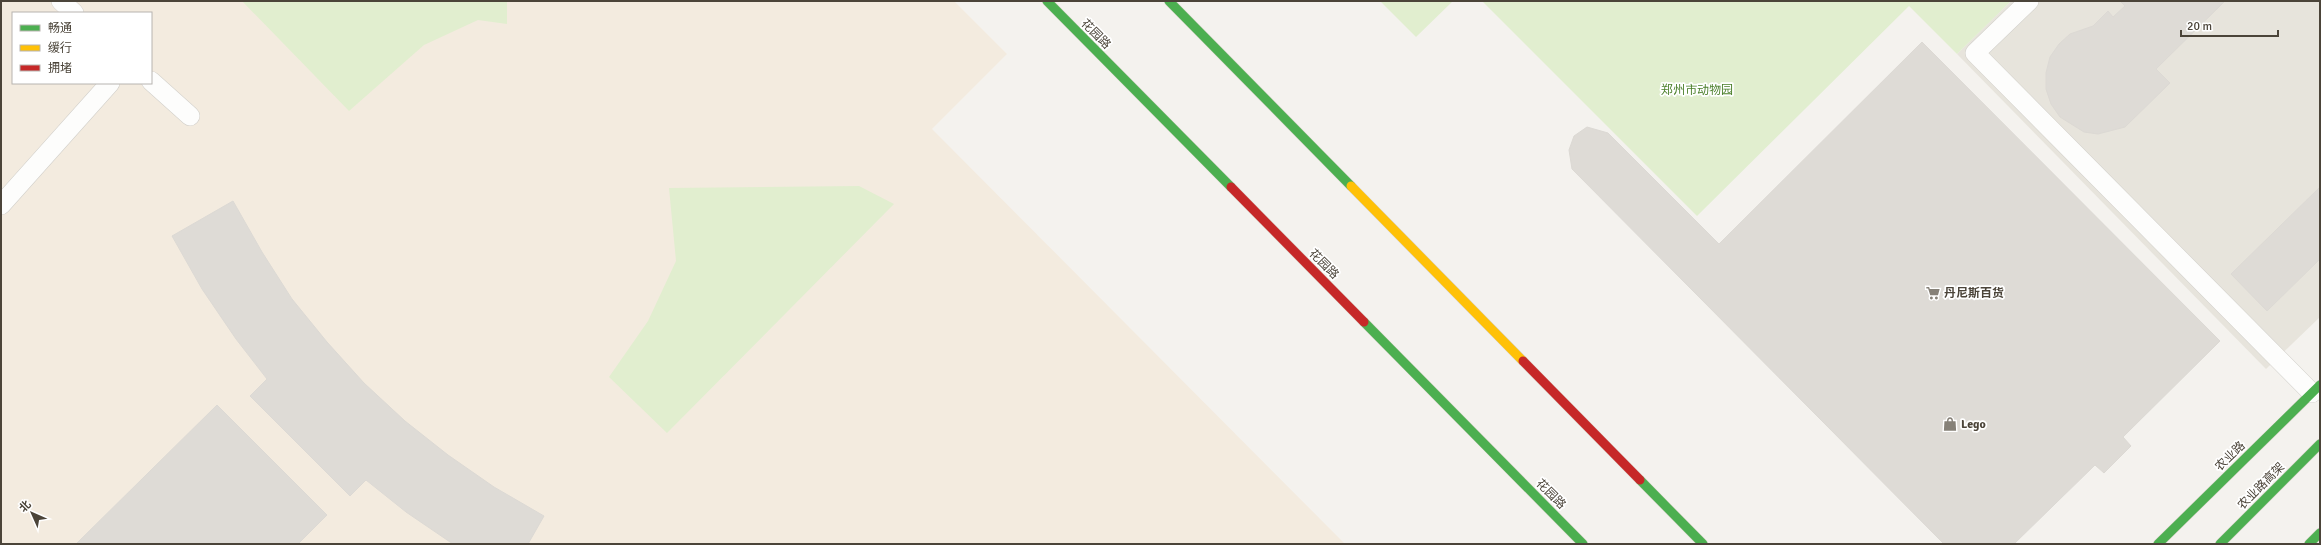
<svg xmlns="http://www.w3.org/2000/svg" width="2321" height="545" font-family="Signika,'Noto Sans SC',sans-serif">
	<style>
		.residential { fill: #e7e4dc }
		.commercial { fill: #f3ebdf; fill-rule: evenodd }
		.green { fill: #e1eecf }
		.building { fill: #dedbd6; stroke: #dcd9d4 }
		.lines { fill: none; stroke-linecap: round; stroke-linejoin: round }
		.lane-casing { stroke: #d2d0cb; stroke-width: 20 }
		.fast-casing { stroke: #d3cfc5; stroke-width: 10 }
		.slow-casing { stroke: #d3cfc5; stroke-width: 10 }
		.jam-casing { stroke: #d3cfc5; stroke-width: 10 }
		.lane { stroke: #fdfdfc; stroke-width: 19 }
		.fast { stroke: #4caf50; stroke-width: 9 }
		.slow { stroke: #ffc107; stroke-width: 9 }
		.jam { stroke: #c62828; stroke-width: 9 }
		.labels { text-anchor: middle; stroke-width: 3.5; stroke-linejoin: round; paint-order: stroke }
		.street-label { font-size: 12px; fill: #4b4439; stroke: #fff }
		.park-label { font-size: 12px; fill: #4a7f2a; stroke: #fff }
		.poi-label { font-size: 12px; font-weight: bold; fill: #4b4439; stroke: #fff; text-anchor: start }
	</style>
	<rect width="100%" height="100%" fill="#f4f2ee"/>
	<path class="residential" d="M 2011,1 L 2320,1 L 2320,317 L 2266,369 L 1957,54 Z"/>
	<path class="commercial" d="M 1,1 L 954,1 L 1007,54 L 932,129 L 1345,544 L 1,544 ZM 13,13 L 151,13 L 151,83 L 13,83 Z"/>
	<path class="green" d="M 242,1 L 507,1 L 507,24 L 478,20 L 424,45 L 349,111 Z
		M 1380,1 L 1453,1 L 1416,37 Z
		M 1482,1 L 2011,1 L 1957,54 L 1909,6 L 1697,216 Z
		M 859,186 L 894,204 L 667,433 L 609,377 L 648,321 L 676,261 L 669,188 Z"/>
	<path class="building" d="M 2120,1 L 2225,1 L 2156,69 L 2170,83 L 2125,127 L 2098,134 L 2084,132 L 2060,117 L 2051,104 L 2046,89 L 2046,73 L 2050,57 L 2059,44 L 2070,34 L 2093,26 L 2108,11 L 2113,17 L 2125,6 Z
		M 1922,42 L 2220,341 L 2123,437 L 2131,446 L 2104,473 L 2095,465 L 2014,544 L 1944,544 L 1572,169 L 1569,150 L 1574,136 L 1587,127 L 1608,133 L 1719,244 Z
		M 2320,187 L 2320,259 L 2267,311 L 2231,274 Z
		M 233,201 L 262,252 L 292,299 L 327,342 L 364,383 L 405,421 L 448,455 L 494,487 L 544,516 L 528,544 L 453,544 L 406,512 L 366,480 L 350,496 L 250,396 L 267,379 L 236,339 L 202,289 L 172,236 Z
		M 217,405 L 327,515 L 298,544 L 76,544 Z"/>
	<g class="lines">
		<defs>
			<path id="lane" d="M 61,1 L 74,13
				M 2029,1 L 1975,53 L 2312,393
				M 151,81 L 190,116
				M 1,205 L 110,83"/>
			<path id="fast" d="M 1047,1 L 1231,187
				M 1169,1 L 1351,186
				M 1364,322 L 1583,544
				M 1640,480 L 1703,544
				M 2158,544 L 2320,385
				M 2220,544 L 2320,444
				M 2309,544 L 2320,533"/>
			<path id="slow" d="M 1351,186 L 1523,361"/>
			<path id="jam" d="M 1231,187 L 1364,322
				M 1523,361 L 1640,480"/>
		</defs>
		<use href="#lane" class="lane-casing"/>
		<use href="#fast" class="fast-casing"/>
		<use href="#slow" class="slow-casing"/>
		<use href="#jam" class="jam-casing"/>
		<use href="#lane" class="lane"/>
		<use href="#fast" class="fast"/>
		<use href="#slow" class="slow"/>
		<use href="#jam" class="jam"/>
	</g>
	<defs>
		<symbol id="supermarket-bare" viewBox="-9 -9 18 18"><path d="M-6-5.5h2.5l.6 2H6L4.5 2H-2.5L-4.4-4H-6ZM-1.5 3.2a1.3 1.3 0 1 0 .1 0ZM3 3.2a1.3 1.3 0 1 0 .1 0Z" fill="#868178" stroke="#fff" stroke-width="2.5" paint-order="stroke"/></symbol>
		<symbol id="shop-bare" viewBox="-9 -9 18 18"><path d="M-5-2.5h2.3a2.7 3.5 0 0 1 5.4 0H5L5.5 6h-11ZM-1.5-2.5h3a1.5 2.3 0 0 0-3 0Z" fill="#868178" stroke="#fff" stroke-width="2.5" paint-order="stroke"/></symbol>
	</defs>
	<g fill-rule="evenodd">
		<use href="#supermarket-bare" x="1923" y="283" width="20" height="20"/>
		<use href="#shop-bare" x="1940" y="414" width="20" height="20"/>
	</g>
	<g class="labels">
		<g class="street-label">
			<text transform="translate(1096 34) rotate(45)" y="4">花园路</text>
			<text transform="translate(1324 264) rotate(45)" y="4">花园路</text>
			<text transform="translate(2230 456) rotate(-44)" y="4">农业路</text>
			<text transform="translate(2261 486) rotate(-45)" y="4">农业路高架</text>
			<text transform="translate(1551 494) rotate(45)" y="4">花园路</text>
		</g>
		<g class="park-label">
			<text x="1697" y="94">郑州市动物园</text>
		</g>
		<g class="poi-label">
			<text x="1944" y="297">丹尼斯百货</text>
			<text x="1961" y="428">Lego</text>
		</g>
	</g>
	<rect width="2321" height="545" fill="none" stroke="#4b4439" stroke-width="4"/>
	<rect x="12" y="12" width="140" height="72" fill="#ffffff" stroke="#b7b4b0"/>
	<rect x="20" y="25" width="20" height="6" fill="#4caf50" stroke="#b7b4b0"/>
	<text x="48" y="32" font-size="12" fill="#4b4439">畅通</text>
	<rect x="20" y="45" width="20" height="6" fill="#ffc107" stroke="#b7b4b0"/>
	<text x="48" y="52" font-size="12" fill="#4b4439">缓行</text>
	<rect x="20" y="65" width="20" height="6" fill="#c62828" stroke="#b7b4b0"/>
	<text x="48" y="72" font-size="12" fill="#4b4439">拥堵</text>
	<g transform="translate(32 513) rotate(315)" stroke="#ffffff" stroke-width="3" paint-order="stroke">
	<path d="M0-3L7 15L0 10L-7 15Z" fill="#4b4439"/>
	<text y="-6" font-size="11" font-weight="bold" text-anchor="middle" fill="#4b4439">北</text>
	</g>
	<path d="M2181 30v6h97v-6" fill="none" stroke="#4b4439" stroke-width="2"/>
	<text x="2187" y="30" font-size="12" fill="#4b4439" stroke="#ffffff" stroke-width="3" paint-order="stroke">20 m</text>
</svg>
